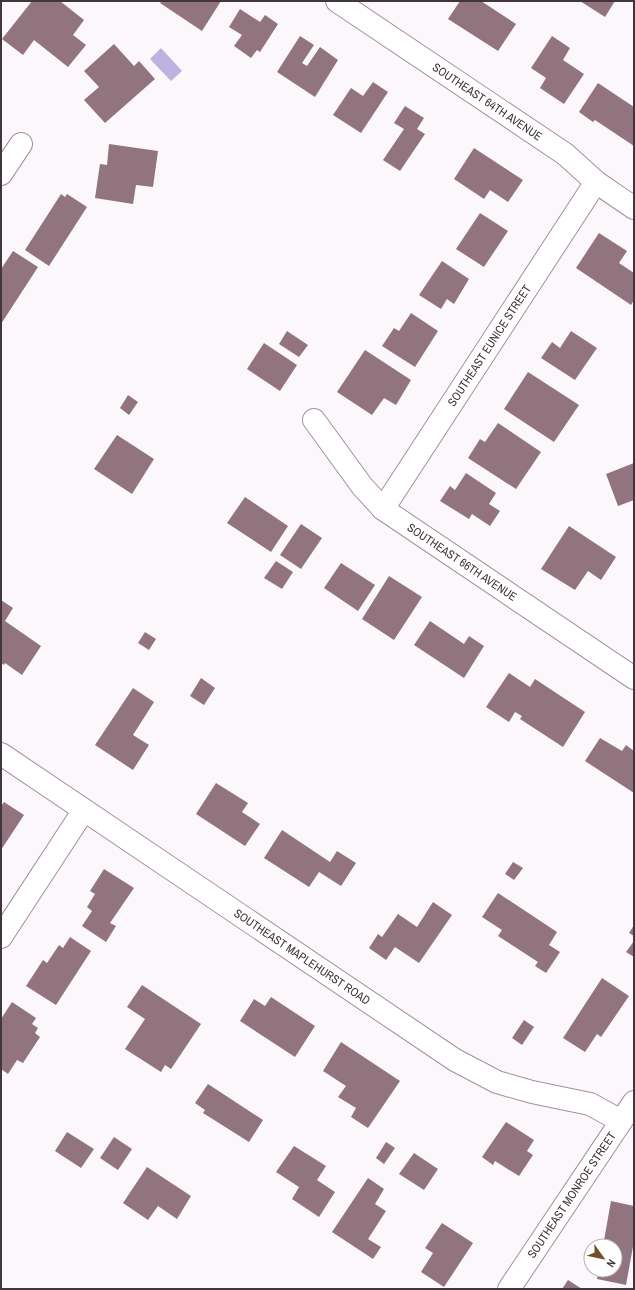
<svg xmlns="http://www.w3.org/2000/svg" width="635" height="1290" font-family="'Archivo Narrow',sans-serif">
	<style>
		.water { fill: #beb3e0 }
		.building { fill: #91747e }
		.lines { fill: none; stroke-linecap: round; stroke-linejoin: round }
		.minor-casing { stroke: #a58d9f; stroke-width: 24 }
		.minor { stroke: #fff; stroke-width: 22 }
		.labels { text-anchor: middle; stroke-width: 4; stroke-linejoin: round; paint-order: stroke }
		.street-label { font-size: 12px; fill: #41363e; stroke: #fff }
	</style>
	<rect width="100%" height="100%" fill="#fcf7fb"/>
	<path class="water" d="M 161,48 L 182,71 L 171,81 L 150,59 Z"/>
	<path class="building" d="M 32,1 L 60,1 L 84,20 L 73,35 L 86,45 L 68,67 L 34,40 L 23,55 L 2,39 Z
		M 162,1 L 221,1 L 202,31 L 160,3 Z
		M 460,1 L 481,1 L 516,24 L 498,51 L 448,19 Z
		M 580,1 L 615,1 L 605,17 Z
		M 240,9 L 260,22 L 265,15 L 278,24 L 260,52 L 257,50 L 251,58 L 234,46 L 242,35 L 229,27 Z
		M 300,36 L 314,45 L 302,63 L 307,66 L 320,47 L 338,60 L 315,97 L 277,72 Z
		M 552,36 L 570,48 L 563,60 L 584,74 L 564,104 L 540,88 L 546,78 L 531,68 Z
		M 114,44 L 134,66 L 139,61 L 155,79 L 105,123 L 84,100 L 99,87 L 84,71 Z
		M 373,82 L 388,92 L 361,133 L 333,115 L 351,88 L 363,96 Z
		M 598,83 L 634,107 L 634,146 L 595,120 L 593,122 L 579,112 Z
		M 405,106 L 424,118 L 417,129 L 425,134 L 400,171 L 383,160 L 404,129 L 394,123 Z
		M 109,144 L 158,151 L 153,187 L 136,185 L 133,204 L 95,198 L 100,164 L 107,165 Z
		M 474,148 L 523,180 L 508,202 L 490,190 L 484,199 L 454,179 Z
		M 61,194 L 65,197 L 67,194 L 87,207 L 49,266 L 25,250 Z
		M 480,213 L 508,231 L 484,267 L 456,249 Z
		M 599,233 L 627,251 L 619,263 L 634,273 L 634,300 L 631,305 L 576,268 Z
		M 13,251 L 38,267 L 1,324 L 1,269 Z
		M 442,261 L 469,279 L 454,304 L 447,299 L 441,309 L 419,295 Z
		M 411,313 L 438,331 L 415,367 L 382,346 L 394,328 L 399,331 Z
		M 287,331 L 308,345 L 299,357 L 279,344 Z
		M 571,331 L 597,348 L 575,380 L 541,358 L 552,342 L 560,348 Z
		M 264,343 L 297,365 L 280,391 L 247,369 Z
		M 365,350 L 411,380 L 396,405 L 384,398 L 372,415 L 337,392 Z
		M 528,372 L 579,405 L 554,442 L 504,409 Z
		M 128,395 L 138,402 L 129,415 L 120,408 Z
		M 498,423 L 541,452 L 516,489 L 468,458 L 480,439 L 485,442 Z
		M 117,435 L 154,459 L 132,494 L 94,469 Z
		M 634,463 L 634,500 L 618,506 L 606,474 Z
		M 466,473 L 496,493 L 489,504 L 500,511 L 490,526 L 472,514 L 469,519 L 440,501 L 450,486 L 455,490 Z
		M 245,497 L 288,526 L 271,552 L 227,523 Z
		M 301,524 L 322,538 L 301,569 L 280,555 Z
		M 569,526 L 616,557 L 601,580 L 588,571 L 575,590 L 541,569 Z
		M 276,561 L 293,572 L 282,589 L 264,578 Z
		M 341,563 L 375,585 L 358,611 L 324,588 Z
		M 389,576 L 422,597 L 394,640 L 362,619 Z
		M 1,600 L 13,608 L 5,621 L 41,646 L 22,675 L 5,663 L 4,665 L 1,663 Z
		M 430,621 L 464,644 L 469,636 L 484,646 L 464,678 L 414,645 Z
		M 145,632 L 156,639 L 149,650 L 138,643 Z
		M 509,673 L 530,687 L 535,679 L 585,712 L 563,747 L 520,719 L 522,716 L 515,712 L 509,722 L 486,707 Z
		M 201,678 L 215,688 L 204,705 L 190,696 Z
		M 133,688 L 154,702 L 133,735 L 149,745 L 133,770 L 95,745 Z
		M 600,738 L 622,751 L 626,745 L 634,751 L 634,793 L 585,761 Z
		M 216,783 L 248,803 L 242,812 L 260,824 L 245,846 L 196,814 Z
		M 4,802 L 24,815 L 1,850 L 1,806 Z
		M 282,830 L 330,862 L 337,851 L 356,863 L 341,886 L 319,872 L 309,887 L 264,858 Z
		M 513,862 L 523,868 L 514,880 L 505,874 Z
		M 104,869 L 134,888 L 110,923 L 116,926 L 106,942 L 82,926 L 92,911 L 87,907 L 95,894 L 90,891 Z
		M 498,893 L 557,932 L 549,945 L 560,952 L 546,973 L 535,966 L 538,962 L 498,936 L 502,930 L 482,917 Z
		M 433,902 L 452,915 L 419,963 L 395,947 L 386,960 L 369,948 L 378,934 L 382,937 L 398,914 L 417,927 Z
		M 634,925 L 634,936 L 629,933 Z
		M 70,937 L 91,951 L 56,1005 L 26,986 L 43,960 L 47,963 L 59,945 L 63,948 Z
		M 634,941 L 634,957 L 626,952 Z
		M 602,978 L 629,996 L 601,1037 L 597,1034 L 585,1052 L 563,1038 Z
		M 142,985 L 201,1024 L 171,1069 L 165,1065 L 161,1072 L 125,1049 L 145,1019 L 127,1007 Z
		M 271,997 L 315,1026 L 295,1057 L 240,1021 L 254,999 L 265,1006 Z
		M 12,1002 L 36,1018 L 32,1024 L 38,1028 L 35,1033 L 40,1037 L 23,1063 L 17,1060 L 8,1074 L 1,1069 L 1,1019 Z
		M 524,1020 L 534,1027 L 522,1045 L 512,1038 Z
		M 341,1042 L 400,1081 L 368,1128 L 351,1117 L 356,1108 L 338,1097 L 346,1086 L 323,1071 Z
		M 208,1084 L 263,1120 L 249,1142 L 203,1113 L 205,1110 L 195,1103 Z
		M 506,1122 L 534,1140 L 527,1151 L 533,1155 L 519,1176 L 495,1161 L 493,1165 L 482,1157 Z
		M 67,1132 L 94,1149 L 81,1168 L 55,1151 Z
		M 114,1137 L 132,1149 L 118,1170 L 100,1158 Z
		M 386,1142 L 395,1148 L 384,1164 L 376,1158 Z
		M 294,1146 L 326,1166 L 317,1180 L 335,1192 L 319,1217 L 292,1199 L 299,1187 L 276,1172 Z
		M 414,1153 L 438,1169 L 424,1190 L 399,1174 Z
		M 147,1167 L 191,1196 L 177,1219 L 158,1206 L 148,1220 L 123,1203 Z
		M 368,1178 L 384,1189 L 375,1204 L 386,1211 L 368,1239 L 381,1247 L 373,1259 L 332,1232 Z
		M 611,1201 L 634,1206 L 634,1241 L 626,1285 L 597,1279 L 598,1270 L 615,1270 L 615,1246 L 603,1246 Z
		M 442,1223 L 473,1243 L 444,1287 L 421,1272 L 433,1253 L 425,1248 Z
		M 568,1280 L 582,1289 L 562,1289 Z"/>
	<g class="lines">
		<defs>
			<g id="minor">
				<path id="s1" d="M 337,1 L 565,154 L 596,182 L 634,208"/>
				<path d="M 1,174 L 21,144"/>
				<path id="s2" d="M 314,420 L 362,486 L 383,509 L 634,678"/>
				<path id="s3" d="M 383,509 L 596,182"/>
				<path id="s4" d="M 1,754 L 455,1060 L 497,1082 L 532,1092 L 590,1104 L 621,1121"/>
				<path d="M 1,937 L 84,810"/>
				<path id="s5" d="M 509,1289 L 634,1102"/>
			</g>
		</defs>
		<use href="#minor" class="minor-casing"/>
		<use href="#minor" class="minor"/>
	</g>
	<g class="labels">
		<g class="street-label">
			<text dy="4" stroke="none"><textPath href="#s1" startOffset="181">SOUTHEAST 64TH AVENUE</textPath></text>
			<text dy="4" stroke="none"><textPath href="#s3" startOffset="195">SOUTHEAST EUNICE STREET</textPath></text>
			<text dy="4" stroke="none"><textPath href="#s2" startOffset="208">SOUTHEAST 66TH AVENUE</textPath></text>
			<text dy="4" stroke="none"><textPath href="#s4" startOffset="363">SOUTHEAST MAPLEHURST ROAD</textPath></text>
			<text dy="4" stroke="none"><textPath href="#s5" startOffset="113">SOUTHEAST MONROE STREET</textPath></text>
		</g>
	</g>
	<rect width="635" height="1290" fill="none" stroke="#41363e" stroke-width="4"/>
	<g transform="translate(603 1258) rotate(123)"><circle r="19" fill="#ffffff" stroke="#b3afb2"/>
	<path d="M0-3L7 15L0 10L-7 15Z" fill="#705126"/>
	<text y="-6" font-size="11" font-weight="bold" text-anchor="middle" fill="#41363e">N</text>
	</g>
</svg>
